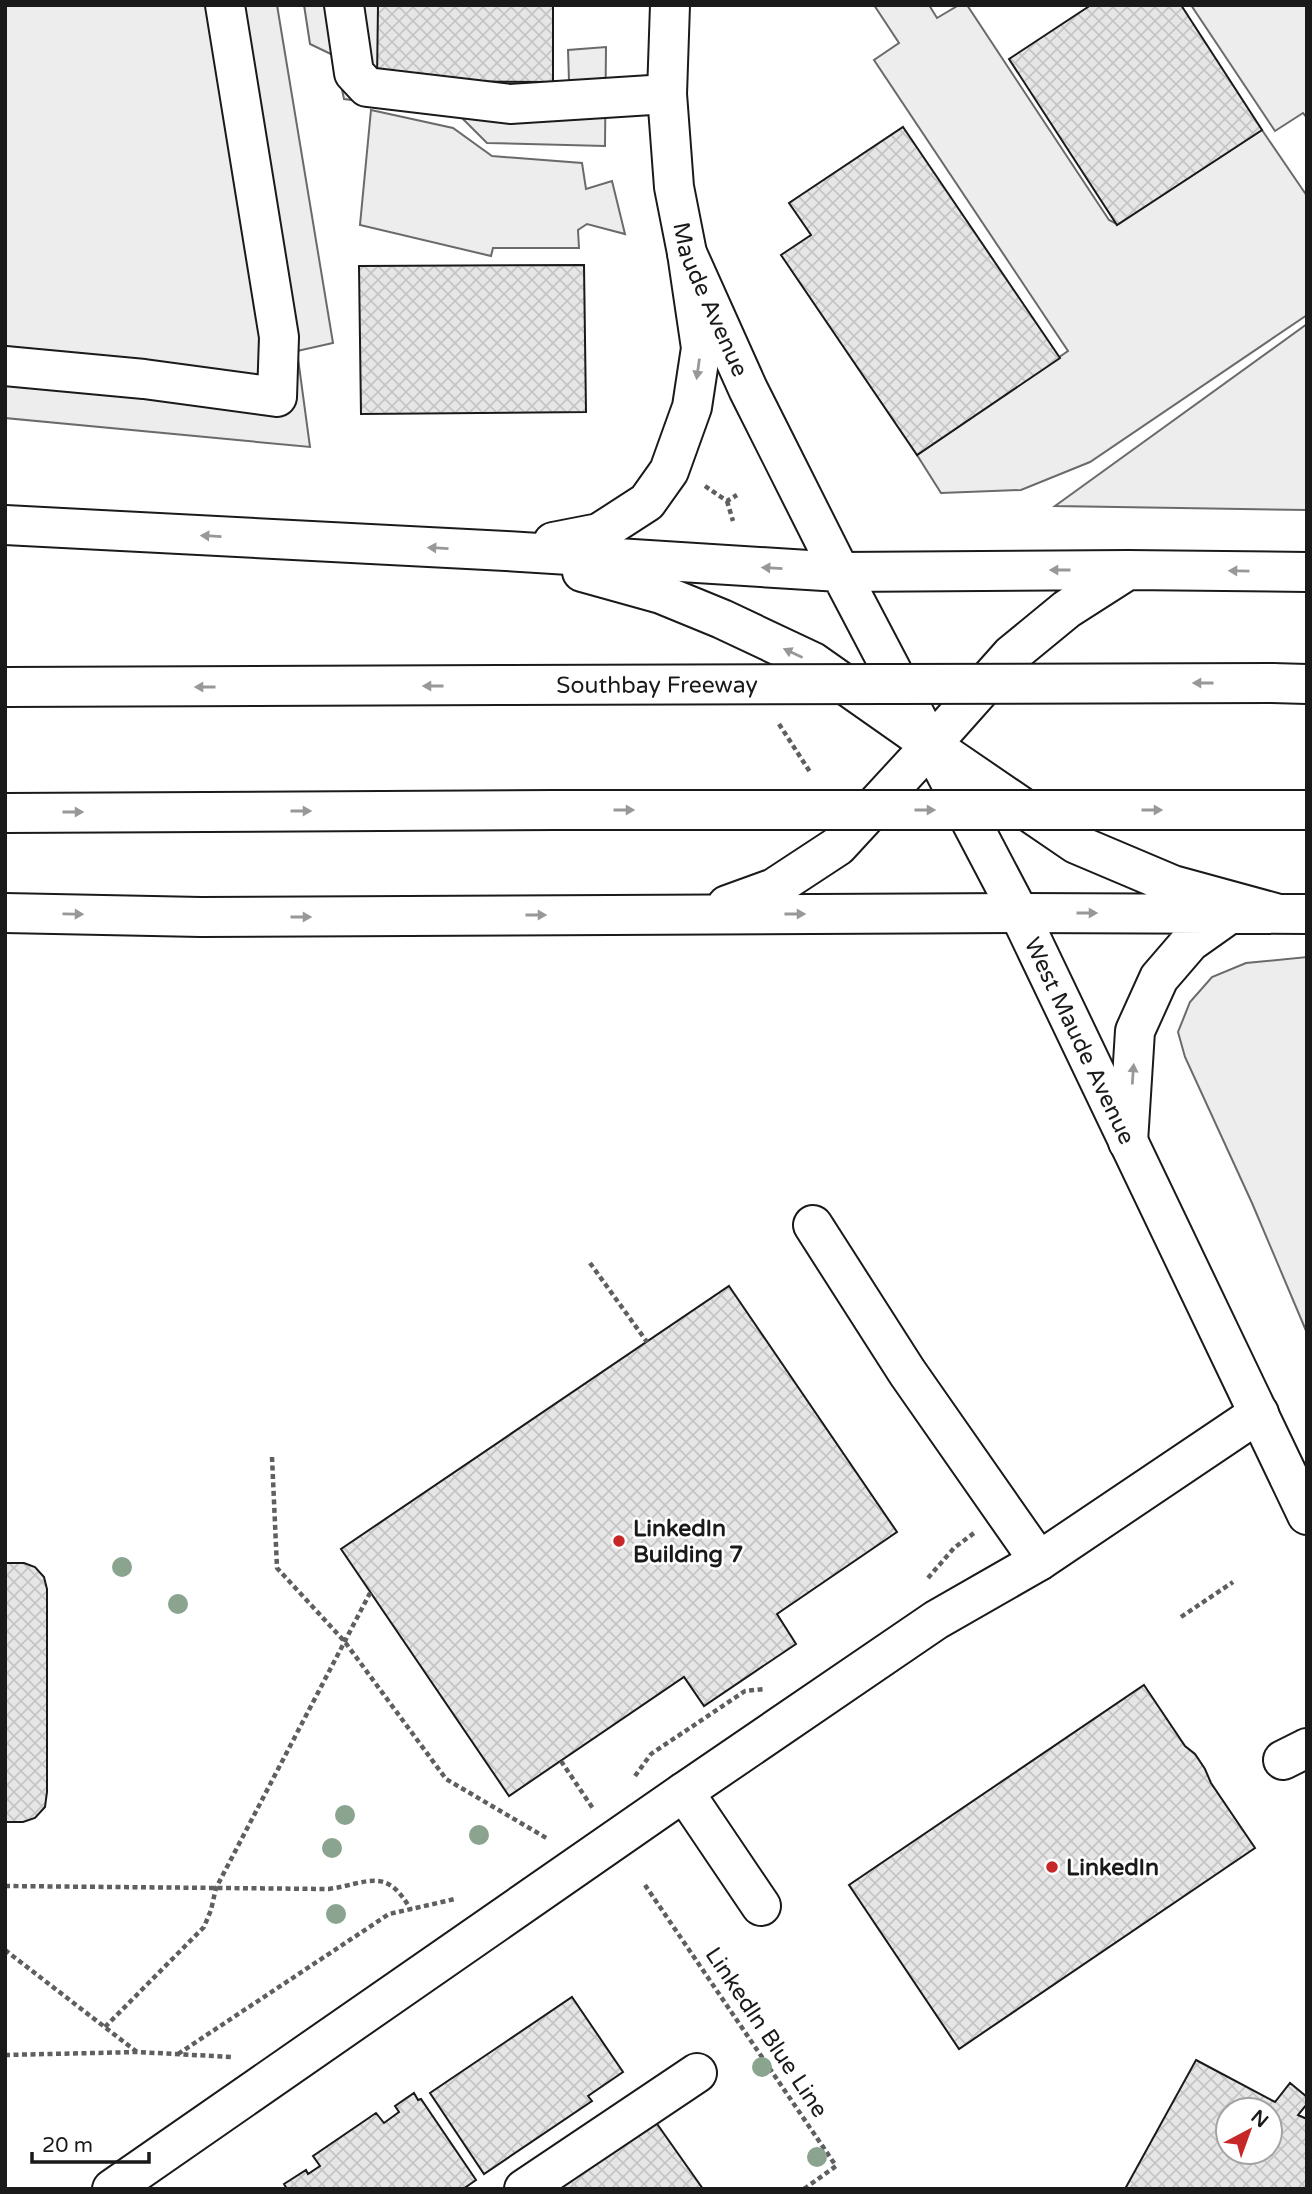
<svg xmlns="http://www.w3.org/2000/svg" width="1312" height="2194" font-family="'Varela Round',sans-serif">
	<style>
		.built { fill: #ededed; stroke: #6a6a6a; stroke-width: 2 }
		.building { fill: url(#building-cross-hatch); stroke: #1a1a1a; stroke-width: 2; fill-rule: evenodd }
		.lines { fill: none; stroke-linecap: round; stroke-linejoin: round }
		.minor-casing { stroke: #1a1a1a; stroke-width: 42 }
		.major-casing { stroke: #1a1a1a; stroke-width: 42 }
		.highway-casing { stroke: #1a1a1a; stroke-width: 42 }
		.path { stroke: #5f5f5f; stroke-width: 4.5; stroke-dasharray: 5 3.5; stroke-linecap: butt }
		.minor { stroke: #fff; stroke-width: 38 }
		.major { stroke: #fff; stroke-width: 38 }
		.highway { stroke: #fff; stroke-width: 38 }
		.highway-bridge-casing { stroke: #1a1a1a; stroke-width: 42; stroke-linecap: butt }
		.highway-bridge { stroke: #fff; stroke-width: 38 }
		.tree { fill: #8aa48f }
		.oneway { fill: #989898 }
		.poi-dot { fill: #c62828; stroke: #fff; stroke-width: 2.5 }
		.labels { text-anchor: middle; stroke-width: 5; stroke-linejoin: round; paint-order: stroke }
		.street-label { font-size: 23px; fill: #1a1a1a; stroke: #fff }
		.poi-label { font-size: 23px; font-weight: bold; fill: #1a1a1a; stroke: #fff; text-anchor: start }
	</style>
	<defs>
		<pattern id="building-cross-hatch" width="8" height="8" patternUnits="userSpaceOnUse" patternTransform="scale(1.75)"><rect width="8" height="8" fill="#e6e6e6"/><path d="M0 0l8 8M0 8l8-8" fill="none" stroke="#c5c5c5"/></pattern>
	</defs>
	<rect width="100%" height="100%" fill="#fff"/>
	<path class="built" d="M 5,5 L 277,5 L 333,343 L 297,351 L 310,447 L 5,418 Z
		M 304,5 L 378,5 L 378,81 L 569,81 L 568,50 L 606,47 L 605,146 L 487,143 L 457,113 L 344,99 L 335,56 L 310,44 Z
		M 874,5 L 929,5 L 937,18 L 959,5 L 967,5 L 1109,220 L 1117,224 L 1262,130 L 1307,196 L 1307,315 L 1090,462 L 1021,490 L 941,493 L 917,455 L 1068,351 L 874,60 L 899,43 Z
		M 1191,5 L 1307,5 L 1307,118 L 1303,113 L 1275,131 Z
		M 371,110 L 453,128 L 492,156 L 582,163 L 586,189 L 612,181 L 625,234 L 587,224 L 578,230 L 579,248 L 493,248 L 491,256 L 360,225 Z
		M 1307,324 L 1307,510 L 1055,506 Z
		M 1307,957 L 1307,1333 L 1252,1203 L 1185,1057 L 1178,1032 L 1190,1002 L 1212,977 L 1246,963 Z"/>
	<path class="building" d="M 378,5 L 553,5 L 553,82 L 377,81 Z
		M 1091,5 L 1181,5 L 1262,130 L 1117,225 L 1009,59 Z
		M 903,127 L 1060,358 L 917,455 L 781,255 L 811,235 L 789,203 Z
		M 584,265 L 586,412 L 361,414 L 359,266 Z
		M 729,1286 L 897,1532 L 777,1614 L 796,1644 L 704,1706 L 684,1677 L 509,1796 L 341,1549 Z
		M 5,1563 L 24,1563 L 35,1567 L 44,1577 L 47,1589 L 47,1792 L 45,1807 L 35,1818 L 23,1822 L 5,1822 Z
		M 1144,1685 L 1185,1746 L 1195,1754 L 1205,1769 L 1211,1783 L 1255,1848 L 959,2049 L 849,1885 Z
		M 572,1997 L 623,2072 L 588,2096 L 592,2101 L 484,2174 L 430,2093 Z
		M 1196,2060 L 1275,2102 L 1290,2083 L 1307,2097 L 1307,2104 L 1298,2115 L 1307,2119 L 1307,2189 L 1125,2189 ZM 1228,2110 L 1270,2110 L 1270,2152 L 1228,2152 Z
		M 414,2093 L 418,2100 L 421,2099 L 476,2180 L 463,2189 L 287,2189 L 284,2184 L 306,2170 L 308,2174 L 320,2166 L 313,2156 L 376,2113 L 384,2123 L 399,2112 L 395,2106 Z
		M 655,2121 L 703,2189 L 558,2189 Z"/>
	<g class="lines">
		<defs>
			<g id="minor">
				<path d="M 344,5 L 354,73 L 367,87 L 510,104 L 667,94"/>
				<path id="s1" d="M 670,5 L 667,94 L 674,187 L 687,253 L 748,389 L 840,572"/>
				<path d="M 5,366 L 144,379 L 277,397 L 279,337 L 225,5"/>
				<path d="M 813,1225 L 907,1372 L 1039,1561"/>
				<path d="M 1283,1760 L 1307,1748"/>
				<path d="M 684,1792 L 761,1906"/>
				<path d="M 112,2189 L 684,1792 L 936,1620 L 1039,1561 L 1259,1413"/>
				<path d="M 524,2189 L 697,2073"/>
			</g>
			<g id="major">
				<path id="s2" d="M 5,525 L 506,551 L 840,572 L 1019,913 L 1307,1515"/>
				<path d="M 553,542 L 599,533 L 647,502 L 669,471 L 692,407 L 701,348 L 687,253"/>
				<path d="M 582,572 L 661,594 L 722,619 L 813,662 L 924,740"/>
				<path d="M 727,905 L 774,888 L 838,846 L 931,745"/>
				<path d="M 5,913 L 201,917 L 1019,913"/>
			</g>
			<path id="highway" d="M 1128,570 L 1067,609 L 1011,655 L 931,745 L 1076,844 L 1173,885 L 1279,914
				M 840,572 L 1128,570 L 1307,572
				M 1272,683 L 1307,684
				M 5,687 L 501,685
				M 5,813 L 555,810
				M 1019,913 L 1307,914
				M 1128,1142 L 1135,1031 L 1159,978 L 1190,942 L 1231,913"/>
		</defs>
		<use href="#minor" class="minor-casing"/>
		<use href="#major" class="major-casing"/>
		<use href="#highway" class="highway-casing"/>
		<path class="path" d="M 705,486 L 727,501 L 737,495
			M 727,501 L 733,521
			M 779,724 L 810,772
			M 590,1263 L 647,1342
			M 272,1457 L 277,1568 L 345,1642 L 446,1779 L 548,1839
			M 928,1578 L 954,1548 L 974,1533
			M 1181,1617 L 1233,1582
			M 561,1761 L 594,1810
			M 635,1776 L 651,1754 L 745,1691 L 764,1689
			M 645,1885 L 836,2166 L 804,2189
			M 5,1886 L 329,1889 C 369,1883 386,1866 411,1910
			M 5,1950 L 137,2052
			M 105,2027 L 204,1927 L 211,1910 L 216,1888 L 370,1593
			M 178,2054 L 389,1914 L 455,1899
			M 5,2055 L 137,2052 L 232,2057"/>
		<use href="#minor" class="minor"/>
		<use href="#major" class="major"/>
		<use href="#highway" class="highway"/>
		<defs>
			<g id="highway-bridge">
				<path id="s3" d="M 501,685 L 1272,683"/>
				<path d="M 555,810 L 1307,810"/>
			</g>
		</defs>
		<use href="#highway-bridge" class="highway-bridge-casing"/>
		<use href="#highway-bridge" class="highway-bridge"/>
	</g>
	<g class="tree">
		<circle cx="122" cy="1567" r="10"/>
		<circle cx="178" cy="1604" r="10"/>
		<circle cx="345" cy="1815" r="10"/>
		<circle cx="479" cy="1835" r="10"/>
		<circle cx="332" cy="1848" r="10"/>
		<circle cx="336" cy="1914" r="10"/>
		<circle cx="762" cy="2067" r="10"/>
		<circle cx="817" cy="2157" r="10"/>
	</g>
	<defs><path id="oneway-solid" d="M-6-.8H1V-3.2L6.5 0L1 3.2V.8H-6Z" transform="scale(1.75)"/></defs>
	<g class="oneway">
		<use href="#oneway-solid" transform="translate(698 369) rotate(98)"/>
		<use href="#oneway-solid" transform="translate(211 536) rotate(-177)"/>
		<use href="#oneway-solid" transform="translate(438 548) rotate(-177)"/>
		<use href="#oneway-solid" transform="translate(772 568) rotate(-177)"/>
		<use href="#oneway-solid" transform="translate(1060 570) rotate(180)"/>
		<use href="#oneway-solid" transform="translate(1239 571) rotate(-179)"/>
		<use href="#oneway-solid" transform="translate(793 653) rotate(-155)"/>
		<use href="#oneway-solid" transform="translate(1203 683) rotate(180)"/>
		<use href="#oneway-solid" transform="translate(433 686) rotate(180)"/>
		<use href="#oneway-solid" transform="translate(205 687) rotate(180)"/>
		<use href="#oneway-solid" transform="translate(624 810)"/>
		<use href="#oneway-solid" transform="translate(925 810)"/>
		<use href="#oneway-solid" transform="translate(1152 810)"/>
		<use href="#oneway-solid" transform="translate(301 811)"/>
		<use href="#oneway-solid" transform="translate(73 812)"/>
		<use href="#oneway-solid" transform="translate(1087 913)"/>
		<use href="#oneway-solid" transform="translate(73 914) rotate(1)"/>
		<use href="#oneway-solid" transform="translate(795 914)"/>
		<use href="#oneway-solid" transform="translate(536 915)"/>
		<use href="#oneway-solid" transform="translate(301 917)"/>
		<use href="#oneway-solid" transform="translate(1133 1074) rotate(-86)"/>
	</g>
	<g class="poi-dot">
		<circle cx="619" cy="1541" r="7"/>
		<circle cx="1052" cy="1867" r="7"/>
	</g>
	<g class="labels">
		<g class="street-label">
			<text dy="8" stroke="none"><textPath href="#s1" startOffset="301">Maude Avenue</textPath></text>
			<text dy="8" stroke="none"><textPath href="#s3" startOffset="156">Southbay Freeway</textPath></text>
			<text dy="8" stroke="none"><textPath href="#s2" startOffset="1363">West Maude Avenue</textPath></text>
			<text transform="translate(767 2032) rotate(56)" y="8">LinkedIn Blue Line</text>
		</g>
		<g class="poi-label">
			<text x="633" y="1536">LinkedIn<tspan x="633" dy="26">Building 7</tspan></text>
			<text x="1066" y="1875">LinkedIn</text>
		</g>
	</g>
	<rect width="1312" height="2194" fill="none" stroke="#1a1a1a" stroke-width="14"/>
	<g transform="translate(1249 2131) rotate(41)"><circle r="33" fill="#ffffff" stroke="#a3a3a3" stroke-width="2"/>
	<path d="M0-5L12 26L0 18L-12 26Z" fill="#c62828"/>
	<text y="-10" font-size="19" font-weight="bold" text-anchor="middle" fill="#1a1a1a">N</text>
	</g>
	<path d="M32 2152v10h117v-10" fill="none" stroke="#1a1a1a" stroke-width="3.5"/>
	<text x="42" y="2152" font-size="21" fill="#1a1a1a" stroke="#ffffff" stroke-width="5" paint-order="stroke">20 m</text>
</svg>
